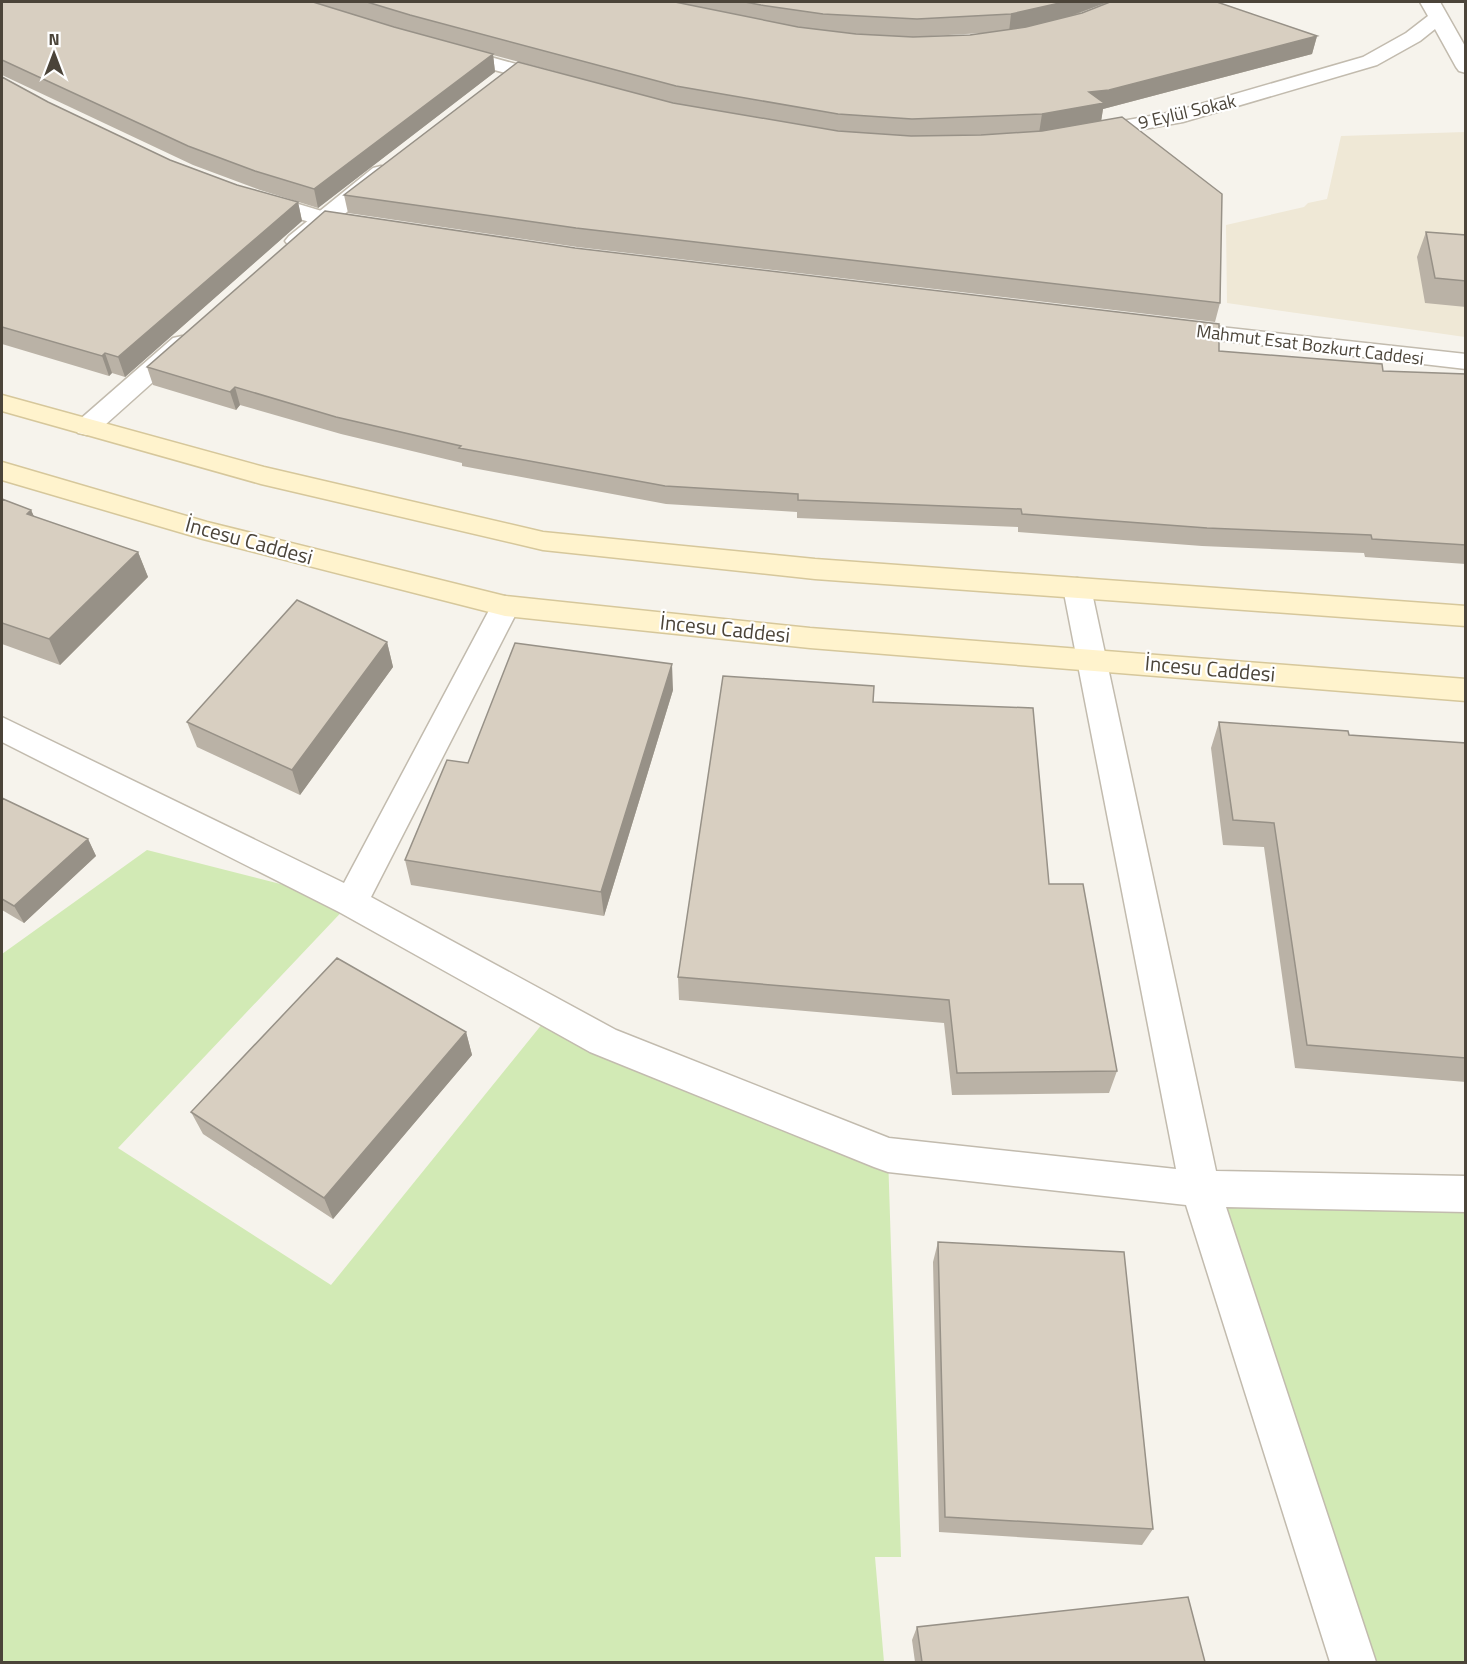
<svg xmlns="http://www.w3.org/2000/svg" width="1467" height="1664" font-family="'Titillium Web',sans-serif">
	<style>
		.education { fill: #efe8d6 }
		.green { fill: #d2eab5 }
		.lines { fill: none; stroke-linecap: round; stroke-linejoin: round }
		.minor-casing { stroke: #c2bbae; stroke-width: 3 }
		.tertiary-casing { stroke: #c2bbae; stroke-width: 3 }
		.secondary-casing { stroke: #d6c79b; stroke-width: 3 }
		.minor { fill: #fff; fill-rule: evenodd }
		.tertiary { fill: #fff; fill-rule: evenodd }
		.secondary { fill: #fff3cd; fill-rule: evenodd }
		.wall { fill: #bab2a6; fill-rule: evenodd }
		.shaded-wall { fill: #979187 }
		.building { fill: #d8cfc1; stroke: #979187; stroke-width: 1.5 }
		.labels { text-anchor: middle; stroke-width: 4.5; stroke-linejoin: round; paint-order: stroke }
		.far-street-label { font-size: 18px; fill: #4b4439; stroke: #fff }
		.street-label { font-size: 21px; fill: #4b4439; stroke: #fff }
	</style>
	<rect width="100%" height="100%" fill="#f6f3ec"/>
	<path class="education" d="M 1465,132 L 1465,337 L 1227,303 L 1226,225 L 1304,207 L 1308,203 L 1327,199 L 1341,136 Z"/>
	<path class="green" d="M 147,850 L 351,902 L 118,1148 L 331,1285 L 551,1013 L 888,1155 L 901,1557 L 875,1557 L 884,1662 L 2,1662 L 2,954 Z
		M 1200,1189 L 1465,1194 L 1465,1662 L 1353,1662 Z"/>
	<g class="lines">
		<defs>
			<path id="minor" d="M 1420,2 L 1440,2 L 1466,48 L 1466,73 L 1459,71 L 1456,67 L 1435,29 L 1420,41 L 1377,65 L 1183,122 L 1088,139 L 1080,138 L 1077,133 L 1080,128 L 1088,127 L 1173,112 L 1363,57 L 1406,33 L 1428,16 Z
				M 451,46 L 559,76 L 562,80 L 559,84 L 552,86 L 444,56 L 441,52 L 444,48 Z
				M 381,166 L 389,168 L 392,173 L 389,178 L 305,246 L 297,248 L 289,246 L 285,241 L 289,236 L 373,168 Z
				M 182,336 L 191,338 L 194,343 L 191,348 L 96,433 L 87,435 L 78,433 L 74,427 L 78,421 L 173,338 Z
				M 1077,578 L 1087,581 L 1091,588 L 1216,1171 L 1466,1176 L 1466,1212 L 1226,1207 L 1376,1662 L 1330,1662 L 1186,1205 L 888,1172 L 874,1167 L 590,1052 L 339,912 L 2,742 L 2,717 L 344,883 L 495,599 L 505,596 L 515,599 L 520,606 L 371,897 L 616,1030 L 889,1138 L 1176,1169 L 1063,588 L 1067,581 Z"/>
			<path id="tertiary" d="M 255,191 L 325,212 L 371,219 L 374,224 L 371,229 C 341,236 278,212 247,203 L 244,198 L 247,193 Z
				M 1175,322 L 1466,354 L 1466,369 L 1166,334 L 1163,329 L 1166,324 Z"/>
			<path id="secondary" d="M 2,395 L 264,467 L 543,532 L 815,559 L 1466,606 L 1466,626 L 815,579 L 543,550 L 261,484 L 2,411 Z
				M 2,462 L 207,522 L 505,596 L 810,628 L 1466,679 L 1466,701 L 810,648 L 505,616 L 203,539 L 2,480 Z"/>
		</defs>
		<use href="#minor" class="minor-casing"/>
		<use href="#tertiary" class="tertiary-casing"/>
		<use href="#secondary" class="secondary-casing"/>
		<use href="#minor" class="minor"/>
		<use href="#tertiary" class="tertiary"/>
		<use href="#secondary" class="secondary"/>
	</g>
	<path class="wall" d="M 2,2 L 1217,2 L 1317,36 L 1312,54 L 1103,109 L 1101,121 L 1220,303 L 1215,322 L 577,247 L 348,213 L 344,195 L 557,72 L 493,55 L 495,72 L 318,208 L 260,190 L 193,165 L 2,75 ZM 1105,3 L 1082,13 L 1071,16 L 1080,13 ZM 983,33 L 970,35 L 931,36 Z
		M 2,77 L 48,102 L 170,160 L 237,185 L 298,202 L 302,221 L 125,377 L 112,373 L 109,376 L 2,344 Z
		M 1426,232 L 1466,235 L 1466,307 L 1425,303 L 1417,257 Z
		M 1219,351 L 1383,371 L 1466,374 L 1466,564 L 1365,557 L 1364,553 L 1202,546 L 1018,532 L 1018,527 L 797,518 L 797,512 L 666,504 L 462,466 L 462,463 L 341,434 L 240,405 L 236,410 L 153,385 L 147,367 Z
		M 2,499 L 31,510 L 34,517 L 138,552 L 148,577 L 60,665 L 2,644 Z
		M 387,642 L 393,667 L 300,795 L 197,747 L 187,722 Z
		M 673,690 L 604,916 L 411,885 L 405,860 L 468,763 Z
		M 873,702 L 1049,884 L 1117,1071 L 1109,1093 L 952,1095 L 944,1023 L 679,1000 L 678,977 Z
		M 1219,722 L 1349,735 L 1466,743 L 1466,1082 L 1295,1068 L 1264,847 L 1223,845 L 1211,748 Z
		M 2,798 L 88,839 L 96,856 L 24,923 L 2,910 Z
		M 466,1032 L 472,1055 L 333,1219 L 203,1134 L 191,1112 Z
		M 938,1242 L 1153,1529 L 1142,1545 L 939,1532 L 933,1262 Z
		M 917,1627 L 1205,1662 L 915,1662 L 912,1640 Z"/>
	<path class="shaded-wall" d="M 1064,2 L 1113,2 L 1108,2 L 1059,20 L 1009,32 L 1011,14 Z
		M 1317,36 L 1312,54 L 1103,109 L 1101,122 L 1039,133 L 1042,114 L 1089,92 Z
		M 493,54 L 495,72 L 318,208 L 314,189 Z
		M 298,202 L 302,221 L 125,377 L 118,357 Z
		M 105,353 L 112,373 L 109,376 L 102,356 Z
		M 235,387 L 240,405 L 236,410 L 230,392 Z
		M 31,510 L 43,536 L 27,514 Z
		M 138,552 L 148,577 L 60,665 L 49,639 Z
		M 387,642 L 393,667 L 300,795 L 292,770 Z
		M 672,664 L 673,690 L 604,916 L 601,892 Z
		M 88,839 L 96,856 L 24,923 L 14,906 Z
		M 466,1032 L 472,1055 L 333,1219 L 324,1198 Z"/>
	<path class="building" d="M 2,2 L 313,2 L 394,27 L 493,54 L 314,189 L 255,171 L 188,146 L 2,60 Z
		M 367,2 L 675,2 L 798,27 L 856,34 L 913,37 L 970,35 L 1026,27 L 1082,13 L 1110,2 L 1217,2 L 1317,36 L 1109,90 L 1089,92 L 1104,103 L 1042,114 L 912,119 L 838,114 L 676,86 L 410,15 Z
		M 745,2 L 1064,2 L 1011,14 L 917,19 L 823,14 L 761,5 Z
		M 518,62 L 673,103 L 838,131 L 911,136 L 981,135 L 1042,131 L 1122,117 L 1222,194 L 1220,303 L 576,228 L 344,195 Z
		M 2,77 L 48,102 L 170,160 L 237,185 L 298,202 L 118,357 L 105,353 L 102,356 L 2,327 Z
		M 325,211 L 575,248 L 1219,324 L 1219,351 L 1382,364 L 1383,371 L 1466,374 L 1466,545 L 1372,539 L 1371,535 L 1207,528 L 1022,514 L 1021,509 L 798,500 L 798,494 L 665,486 L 459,448 L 461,446 L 336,417 L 235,387 L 230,392 L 147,367 Z
		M 1426,232 L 1466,235 L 1466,281 L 1435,278 Z
		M 2,499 L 31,510 L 27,514 L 138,552 L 49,639 L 2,623 Z
		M 297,600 L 387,642 L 292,770 L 187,722 Z
		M 515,643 L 672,664 L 601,892 L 405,860 L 447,760 L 468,763 Z
		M 723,676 L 874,686 L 873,702 L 1033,708 L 1049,884 L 1083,884 L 1117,1071 L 957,1073 L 949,1000 L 678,977 Z
		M 1219,722 L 1348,731 L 1349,735 L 1466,743 L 1466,1058 L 1307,1045 L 1274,823 L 1233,820 Z
		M 2,798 L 88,839 L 14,906 L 2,899 Z
		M 337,958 L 466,1032 L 324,1198 L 191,1112 Z
		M 938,1242 L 1124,1252 L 1153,1529 L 945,1517 Z
		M 1188,1597 L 1205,1662 L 922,1662 L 917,1627 Z"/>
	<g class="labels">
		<g class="far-street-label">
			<text transform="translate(1187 112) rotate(-13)" y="6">9 Eylül Sokak</text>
			<text transform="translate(1310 345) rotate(7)" y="6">Mahmut Esat Bozkurt Caddesi</text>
		</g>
		<g class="street-label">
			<text transform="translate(249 541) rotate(15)" y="7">İncesu Caddesi</text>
			<text transform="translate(725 629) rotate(6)" y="7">İncesu Caddesi</text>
			<text transform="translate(1210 669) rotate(5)" y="7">İncesu Caddesi</text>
		</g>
	</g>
	<rect width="1467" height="1664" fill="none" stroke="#4b4439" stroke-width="6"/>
	<g transform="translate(54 54)" stroke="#ffffff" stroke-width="4.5" paint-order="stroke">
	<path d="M0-4.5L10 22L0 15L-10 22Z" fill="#4b4439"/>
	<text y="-9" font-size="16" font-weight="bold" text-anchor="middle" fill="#4b4439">N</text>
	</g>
</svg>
